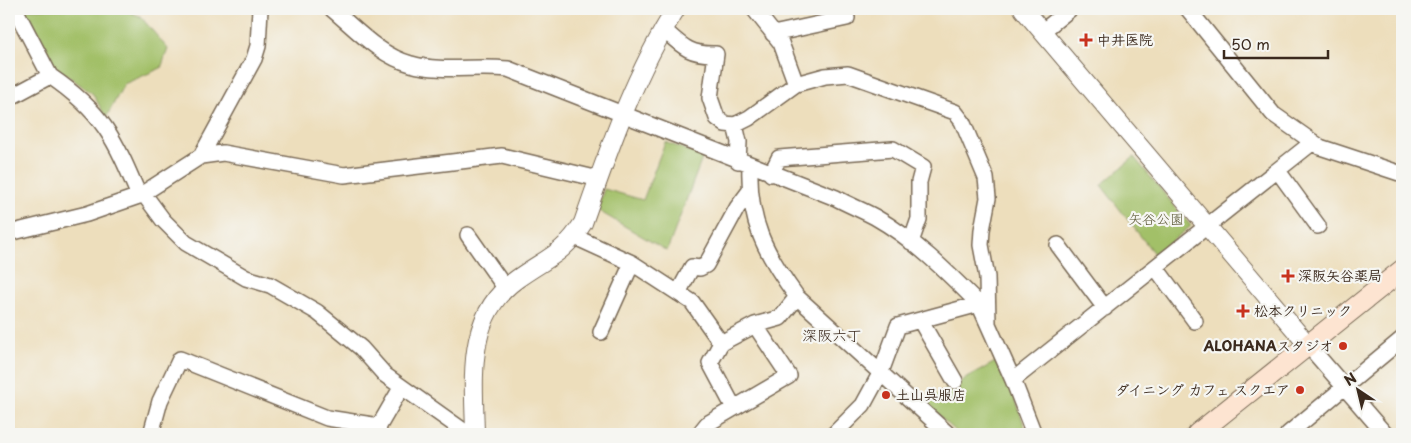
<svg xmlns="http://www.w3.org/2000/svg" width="1411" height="443" font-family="'Playpen Sans','Klee One',sans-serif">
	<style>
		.green { fill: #a2c067; stroke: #6e7542 }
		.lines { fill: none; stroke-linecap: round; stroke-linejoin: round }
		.minor-casing { stroke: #796955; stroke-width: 18 }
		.tertiary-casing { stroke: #796955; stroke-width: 20 }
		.secondary-casing { stroke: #796955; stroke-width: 22 }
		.minor { stroke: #fff; stroke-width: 15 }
		.tertiary { stroke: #fff; stroke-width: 18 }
		.secondary { stroke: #fde4d1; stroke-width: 20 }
		.poi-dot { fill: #c8321e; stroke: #f6f6f2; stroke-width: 2 }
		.labels { text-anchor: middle; stroke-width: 4.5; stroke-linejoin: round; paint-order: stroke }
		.poi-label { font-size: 14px; font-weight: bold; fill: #3b2a1e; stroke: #f6f6f2; text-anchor: start }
		.park-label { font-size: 14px; fill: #5a5734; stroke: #f6f6f2 }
		.neighbourhood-label { font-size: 15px; fill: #3b2a1e; stroke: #f6f6f2 }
	</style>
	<rect width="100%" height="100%" fill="#f6f6f2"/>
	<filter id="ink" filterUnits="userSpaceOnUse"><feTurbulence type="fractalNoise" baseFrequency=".02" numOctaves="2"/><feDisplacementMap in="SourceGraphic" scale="10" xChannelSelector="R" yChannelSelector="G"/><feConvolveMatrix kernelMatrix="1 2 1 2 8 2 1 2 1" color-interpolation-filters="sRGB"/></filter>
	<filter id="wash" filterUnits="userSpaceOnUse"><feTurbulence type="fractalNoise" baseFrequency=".0096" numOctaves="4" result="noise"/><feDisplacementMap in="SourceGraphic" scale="20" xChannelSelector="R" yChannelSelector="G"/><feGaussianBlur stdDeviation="1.12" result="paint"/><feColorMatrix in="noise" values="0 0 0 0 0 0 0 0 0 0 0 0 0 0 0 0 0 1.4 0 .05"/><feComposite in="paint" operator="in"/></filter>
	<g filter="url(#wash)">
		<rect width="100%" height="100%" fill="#eddebc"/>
		<path class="green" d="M 22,9 L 121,9 L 140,16 L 168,49 L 161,68 L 124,84 L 106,118 L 93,94 L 68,76 L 54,69 Z
			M 665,142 L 703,156 L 667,251 L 597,210 L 604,189 L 643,200 Z
			M 1134,157 L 1191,226 L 1155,255 L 1101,185 Z
			M 997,361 L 1010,382 L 1027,434 L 959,434 L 924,402 Z"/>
	</g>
	<g filter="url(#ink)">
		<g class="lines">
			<defs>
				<path id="minor" d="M 332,9 C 356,29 380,56 411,64 C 442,73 476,65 508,69 L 836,198 C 849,205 862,210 875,217 C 914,239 947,272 979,304
					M 754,9 L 781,43 L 796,84
					M 1188,9 L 1273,114 L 1320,147 L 1402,174
					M 663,29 C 682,46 689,55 716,54 L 710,98 L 717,118 L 725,124 L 735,125 L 749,118 L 796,84 L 825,76 L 848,74 L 955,112 L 962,121 L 986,178 L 988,198 L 982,230 L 981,245 L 987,277 L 988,323
					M 1043,31 L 1070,9
					M 773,34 L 847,18
					M 50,76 C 103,112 115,139 139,196
					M 9,98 L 50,76 L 15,9
					M 735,125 L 739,142 L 738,161
					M 201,156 L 254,59 L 258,46 L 260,9
					M 750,166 C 748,221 765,253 797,297
					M 1278,171 L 1318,226
					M 771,174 L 779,158 L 893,149 L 923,167 L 919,182 L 919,219 L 911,242
					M 143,193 L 163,220 L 186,243 L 246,278 L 270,285 L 317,312 L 361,348 L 385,375 L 468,434
					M 9,233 L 87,214 L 139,196 L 201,156 L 223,153 L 344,175 L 502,156 L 599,179
					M 468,235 L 506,289
					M 575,237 L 632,263 L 692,302 L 721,343
					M 1058,245 L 1105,308
					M 1156,268 L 1195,321
					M 678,293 L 692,267 L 700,268 L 706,265 L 737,208 L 749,192
					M 920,320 L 955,381
					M 601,332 L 632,263
					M 1308,345 L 1385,434
					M 1013,380 L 1313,142
					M 734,408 L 710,363 L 721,343 L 755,325
					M 151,434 L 160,401 L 180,359 L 327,418 L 379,426
					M 378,434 L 379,426 L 401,388
					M 699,434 L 707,424 L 789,376 L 755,325 L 780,318 L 797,297 L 948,434
					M 834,434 L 863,405 L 881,372 L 898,326 L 979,304 L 1013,380 L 1034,434
					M 1288,434 L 1402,339"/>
				<path id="tertiary" d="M 1023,9 L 1308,345
					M 475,434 C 474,379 465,316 517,279 C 546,258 563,255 583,223 C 609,149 634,75 676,9"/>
				<path id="secondary" d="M 1197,434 L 1402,270"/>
			</defs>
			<use href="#minor" class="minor-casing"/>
			<use href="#tertiary" class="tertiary-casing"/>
			<use href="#secondary" class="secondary-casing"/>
			<use href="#minor" class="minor"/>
			<use href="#tertiary" class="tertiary"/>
			<use href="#secondary" class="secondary"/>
		</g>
	</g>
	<g class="poi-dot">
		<path d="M1083.5 32.5h5v5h5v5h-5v5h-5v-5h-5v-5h5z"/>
		<path d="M1285.5 268.5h5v5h5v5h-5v5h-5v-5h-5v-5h5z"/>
		<path d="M1240.5 303.5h5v5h5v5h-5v5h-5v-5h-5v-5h5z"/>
		<circle cx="1343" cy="346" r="5"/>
		<circle cx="1300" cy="390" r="5"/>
		<circle cx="886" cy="395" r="5"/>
	</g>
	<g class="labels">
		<g class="poi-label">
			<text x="1097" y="45">中井医院</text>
			<text x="1298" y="281">深阪矢谷薬局</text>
			<text x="1254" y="316">松本クリニック</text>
			<text x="1333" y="351" text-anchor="end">ALOHANAスタジオ</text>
			<text x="1290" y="395" text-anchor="end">ダイニング カフェ スクエア</text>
			<text x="896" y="400">土山呉服店</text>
		</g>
		<g class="park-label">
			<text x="1156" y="224">矢谷公園</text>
		</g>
		<g class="neighbourhood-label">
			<text x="832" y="341">深阪六丁</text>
		</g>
	</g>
	<rect width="1411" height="443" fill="none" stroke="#f6f6f2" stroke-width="30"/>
	<g transform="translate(1358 390) rotate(325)" stroke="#f6f6f2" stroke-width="4" paint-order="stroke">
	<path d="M0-4L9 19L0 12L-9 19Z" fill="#3b2a1e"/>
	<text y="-8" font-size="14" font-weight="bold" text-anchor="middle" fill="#3b2a1e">N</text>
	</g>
	<path d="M1224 50v8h104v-8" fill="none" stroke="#3b2a1e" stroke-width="2.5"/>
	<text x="1231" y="50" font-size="15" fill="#3b2a1e" stroke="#f6f6f2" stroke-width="4" paint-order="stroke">50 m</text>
</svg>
